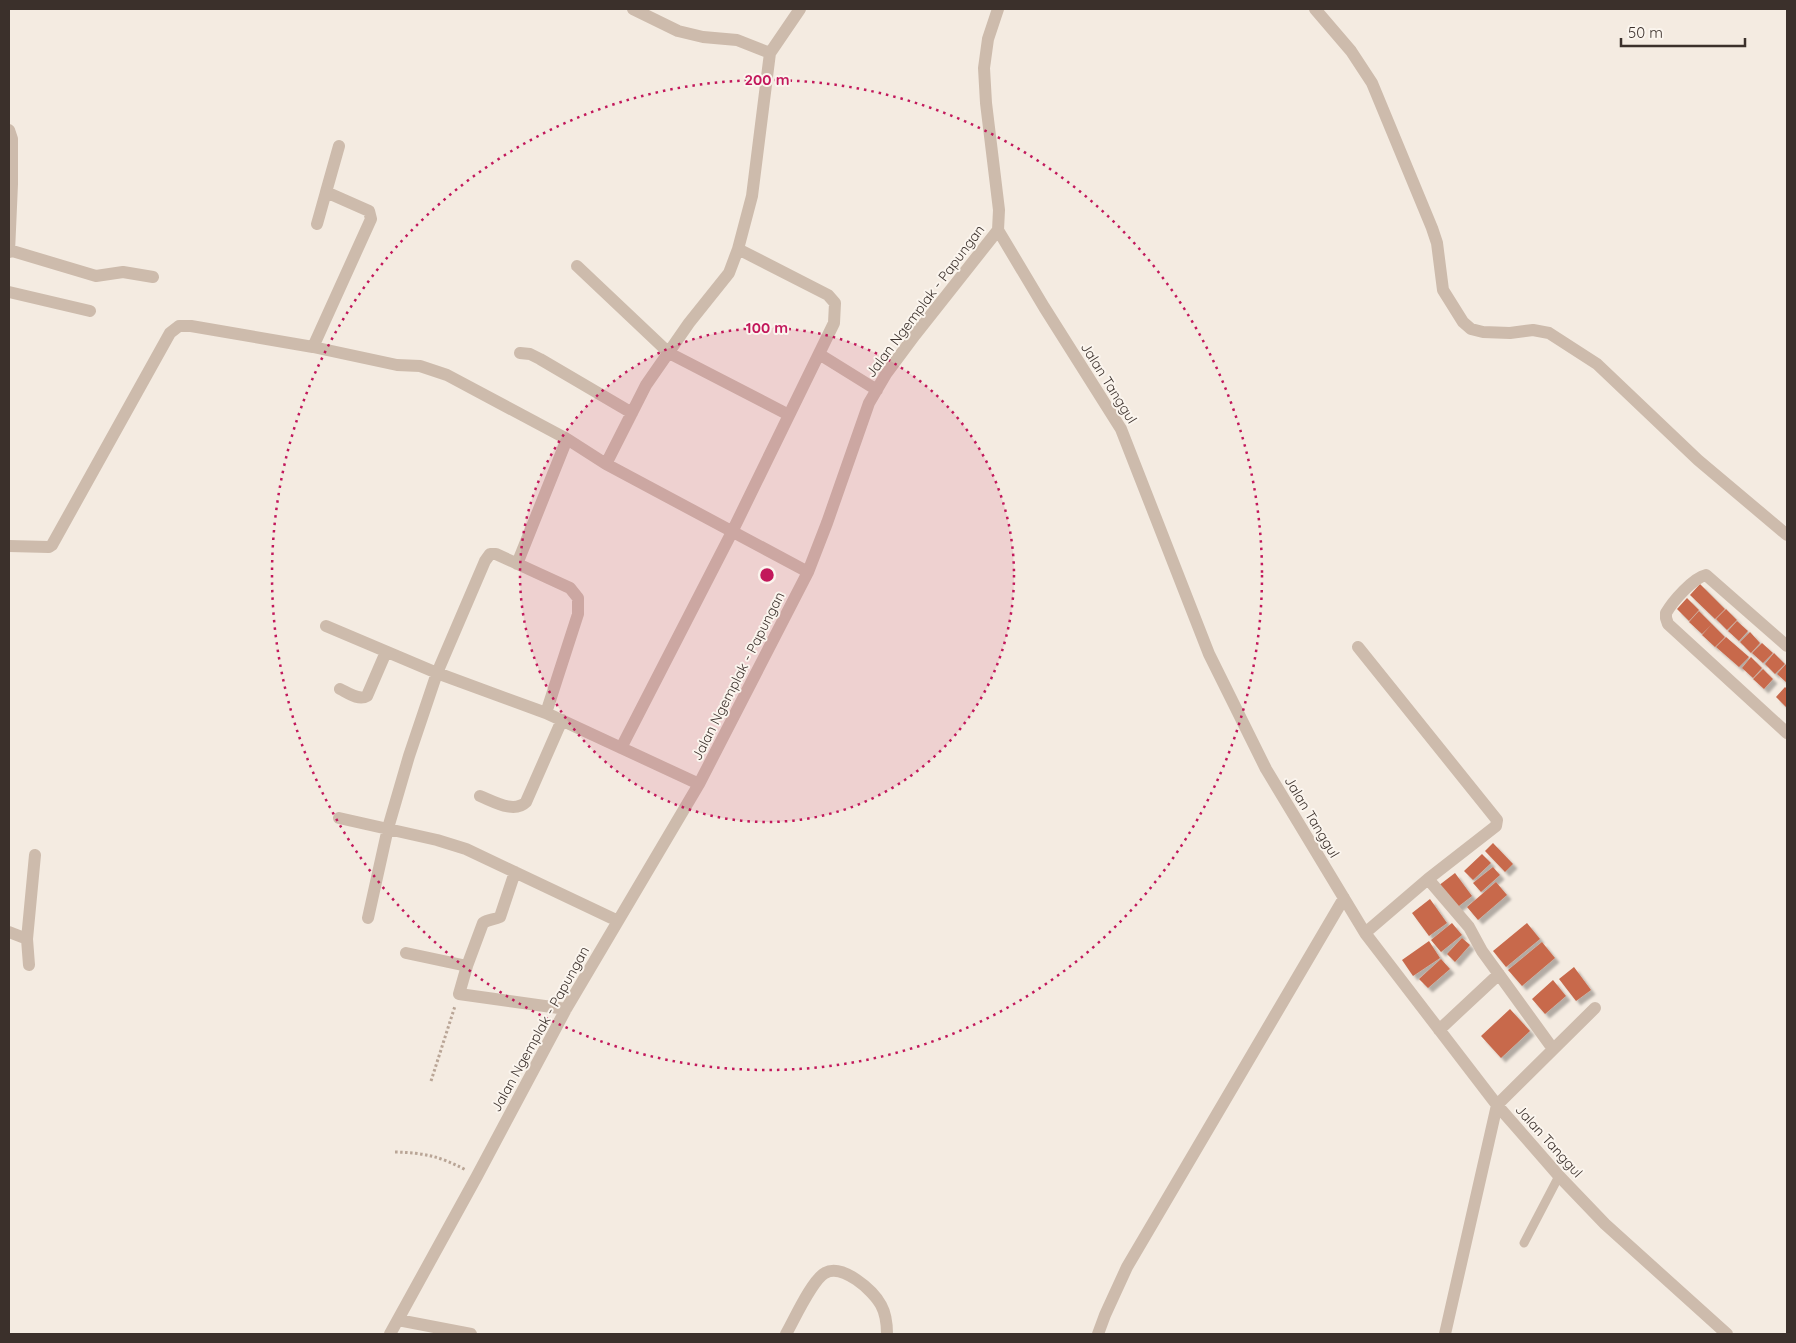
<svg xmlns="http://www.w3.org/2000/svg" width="1796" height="1343" font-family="Quicksand,sans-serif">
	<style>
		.building { fill: #c8694b; filter: url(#shadow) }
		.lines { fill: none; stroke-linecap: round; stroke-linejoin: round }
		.path { stroke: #b9a596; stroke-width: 3; stroke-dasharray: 2.5 2.5; stroke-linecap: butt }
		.service { stroke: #cdbbac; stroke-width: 9 }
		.minor { stroke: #cdbbac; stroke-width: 12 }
		.ring { fill: none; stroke: #c2185b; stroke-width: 2.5; stroke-dasharray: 2.5 5 }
		.labels { text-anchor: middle; stroke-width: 4; stroke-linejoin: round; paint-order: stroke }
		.street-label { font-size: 14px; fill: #3b302b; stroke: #fbf5ee }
		.centre { fill: #c2185b; stroke: #fbf5ee; stroke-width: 2.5 }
		.ring-label { font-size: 15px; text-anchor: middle; font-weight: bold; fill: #c2185b; stroke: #fbf5ee; stroke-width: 4; stroke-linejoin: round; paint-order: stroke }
	</style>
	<defs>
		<filter id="shadow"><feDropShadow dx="4.5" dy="4.5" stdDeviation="1" flood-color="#0004"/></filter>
	</defs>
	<rect width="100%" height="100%" fill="#f4ebe1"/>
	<path class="building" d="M 1700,584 L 1725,609 L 1715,619 L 1690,595 Z
		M 1687,598 L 1699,610 L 1689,621 L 1677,609 Z
		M 1726,609 L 1737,620 L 1727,630 L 1716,619 Z
		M 1699,611 L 1712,624 L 1702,634 L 1689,622 Z
		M 1737,621 L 1748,631 L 1739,641 L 1728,631 Z
		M 1712,624 L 1725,637 L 1715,647 L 1702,635 Z
		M 1750,632 L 1760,643 L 1751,653 L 1740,642 Z
		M 1726,637 L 1749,657 L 1739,667 L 1716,647 Z
		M 1762,643 L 1773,653 L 1763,663 L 1752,653 Z
		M 1774,653 L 1785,664 L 1775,674 L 1765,664 Z
		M 1751,657 L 1762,668 L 1753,678 L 1742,668 Z
		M 1787,663 L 1787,683 L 1777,674 Z
		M 1763,669 L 1773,679 L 1764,689 L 1753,679 Z
		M 1785,687 L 1787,689 L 1786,707 L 1776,697 Z
		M 1493,843 L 1513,864 L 1505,872 L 1485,851 Z
		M 1482,854 L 1491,863 L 1473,880 L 1464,871 Z
		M 1493,867 L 1500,875 L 1481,892 L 1473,883 Z
		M 1455,873 L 1472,896 L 1455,909 L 1438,886 Z
		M 1496,882 L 1507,895 L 1478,920 L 1467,907 Z
		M 1430,899 L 1447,923 L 1429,936 L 1412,913 Z
		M 1452,923 L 1462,935 L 1441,952 L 1431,940 Z
		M 1527,923 L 1540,939 L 1506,967 L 1493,951 Z
		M 1462,938 L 1470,945 L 1455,962 L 1447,954 Z
		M 1429,941 L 1440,958 L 1413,976 L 1402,960 Z
		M 1542,942 L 1555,958 L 1522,986 L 1508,970 Z
		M 1441,959 L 1450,969 L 1428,988 L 1419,979 Z
		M 1574,967 L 1591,990 L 1576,1001 L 1559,979 Z
		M 1553,980 L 1566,996 L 1545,1014 L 1532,999 Z
		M 1510,1009 L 1530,1031 L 1501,1058 L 1481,1036 Z"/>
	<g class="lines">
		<path class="path" d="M 431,1081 L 455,1006
			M 395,1152 C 425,1153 439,1156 466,1170"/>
		<path class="service" d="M 1524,1243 L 1559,1176"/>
		<path class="minor" d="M 633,9 L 678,31 L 703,37 L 737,40 L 770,53
			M 1315,9 L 1351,51 L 1372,83 L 1432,228 L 1437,243 L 1443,290 L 1463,322 L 1471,329 L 1483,332 L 1510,333 L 1533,330 L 1549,333 L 1597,364 L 1698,460 L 1787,535
			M 9,130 L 12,139 L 12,184 L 9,252
			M 317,224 L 326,192
			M 998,230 L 1044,307 L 1121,429 L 1209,654 L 1266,769 L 1365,933 L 1497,1105 L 1559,1176 L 1605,1224 L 1727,1334
			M 9,250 L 96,276 L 123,272 L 153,277
			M 577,266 L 669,353 L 789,415
			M 9,292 L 90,311
			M 313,347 L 371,219 L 369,211 L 326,192 L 339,146
			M 520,353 L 530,354 L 540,359 L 632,413
			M 819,354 L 877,390
			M 606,464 L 646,385 L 689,323 L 729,273 L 738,249 L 752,196 L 770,53 L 800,9
			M 9,546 L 49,547 L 52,545 L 170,333 L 179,326 L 191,326 L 313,347 L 397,365 L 420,366 L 447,375 L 567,439 L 606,464 L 808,572
			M 517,564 L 567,439
			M 326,626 L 437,673 L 546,713 L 699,784
			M 1787,646 L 1706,575 C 1693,578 1673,601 1666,613 L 1666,618 L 1668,624 L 1787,733
			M 1358,647 L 1497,820 L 1496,826 L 1428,879 L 1365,933
			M 340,689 C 348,693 359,701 367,696 L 386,652
			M 621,748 L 732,532 L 834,323 L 835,303 L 828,295 L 738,249
			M 480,796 C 493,801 514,814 526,802 L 562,720
			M 339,818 L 437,840 L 466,849 L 618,921
			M 1428,879 L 1469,927 L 1482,951 L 1553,1049
			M 368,918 L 388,828 L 409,756 L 437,673 L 485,561 L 490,554 L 496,554 L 570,588 L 578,598 L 578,614 L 546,713
			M 9,932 L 27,939
			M 406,953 L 467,966 L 459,994 L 566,1009
			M 29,965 L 27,939 L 35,855
			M 467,966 L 483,923 C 488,919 494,920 500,917 L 515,872
			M 1439,1030 L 1499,974
			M 398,1320 L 471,1334
			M 390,1334 L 477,1176 L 566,1009 L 699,784 L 808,572 L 827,523 L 869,403 L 886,374 L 915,335 L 998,230 L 999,210 L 986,103 L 984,68 L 988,39 L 998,9
			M 786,1334 C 794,1320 812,1280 825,1273 C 842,1263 873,1290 881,1305 C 886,1314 887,1324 887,1334
			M 1098,1334 L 1105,1315 L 1127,1267 L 1344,898
			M 1445,1334 L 1497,1105 L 1595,1008"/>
	</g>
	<circle cx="767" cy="575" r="247" fill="#c2185b" fill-opacity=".12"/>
	<g class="ring">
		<circle cx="767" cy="575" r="247"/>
		<circle cx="767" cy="575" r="495"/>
	</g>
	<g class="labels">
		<g class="street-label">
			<text transform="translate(925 301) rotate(-53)" y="5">Jalan Ngemplak - Papungan</text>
			<text transform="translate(1109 383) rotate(58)" y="5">Jalan Tanggul</text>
			<text transform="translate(738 676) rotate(-63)" y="5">Jalan Ngemplak - Papungan</text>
			<text transform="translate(1312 817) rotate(59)" y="5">Jalan Tanggul</text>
			<text transform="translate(540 1029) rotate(-61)" y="5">Jalan Ngemplak - Papungan</text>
			<text transform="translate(1549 1141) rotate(48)" y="5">Jalan Tanggul</text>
		</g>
	</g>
	<circle cx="767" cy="575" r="8" class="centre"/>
	<g class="ring-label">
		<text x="767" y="85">200 m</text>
		<text x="767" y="333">100 m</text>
	</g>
	<rect width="1796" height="1343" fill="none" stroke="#3b302b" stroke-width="20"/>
	<path d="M1621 38v8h124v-8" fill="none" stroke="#3b302b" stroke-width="2.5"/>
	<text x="1628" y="38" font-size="15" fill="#3b302b" stroke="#fbf5ee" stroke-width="4" paint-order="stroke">50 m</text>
</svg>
